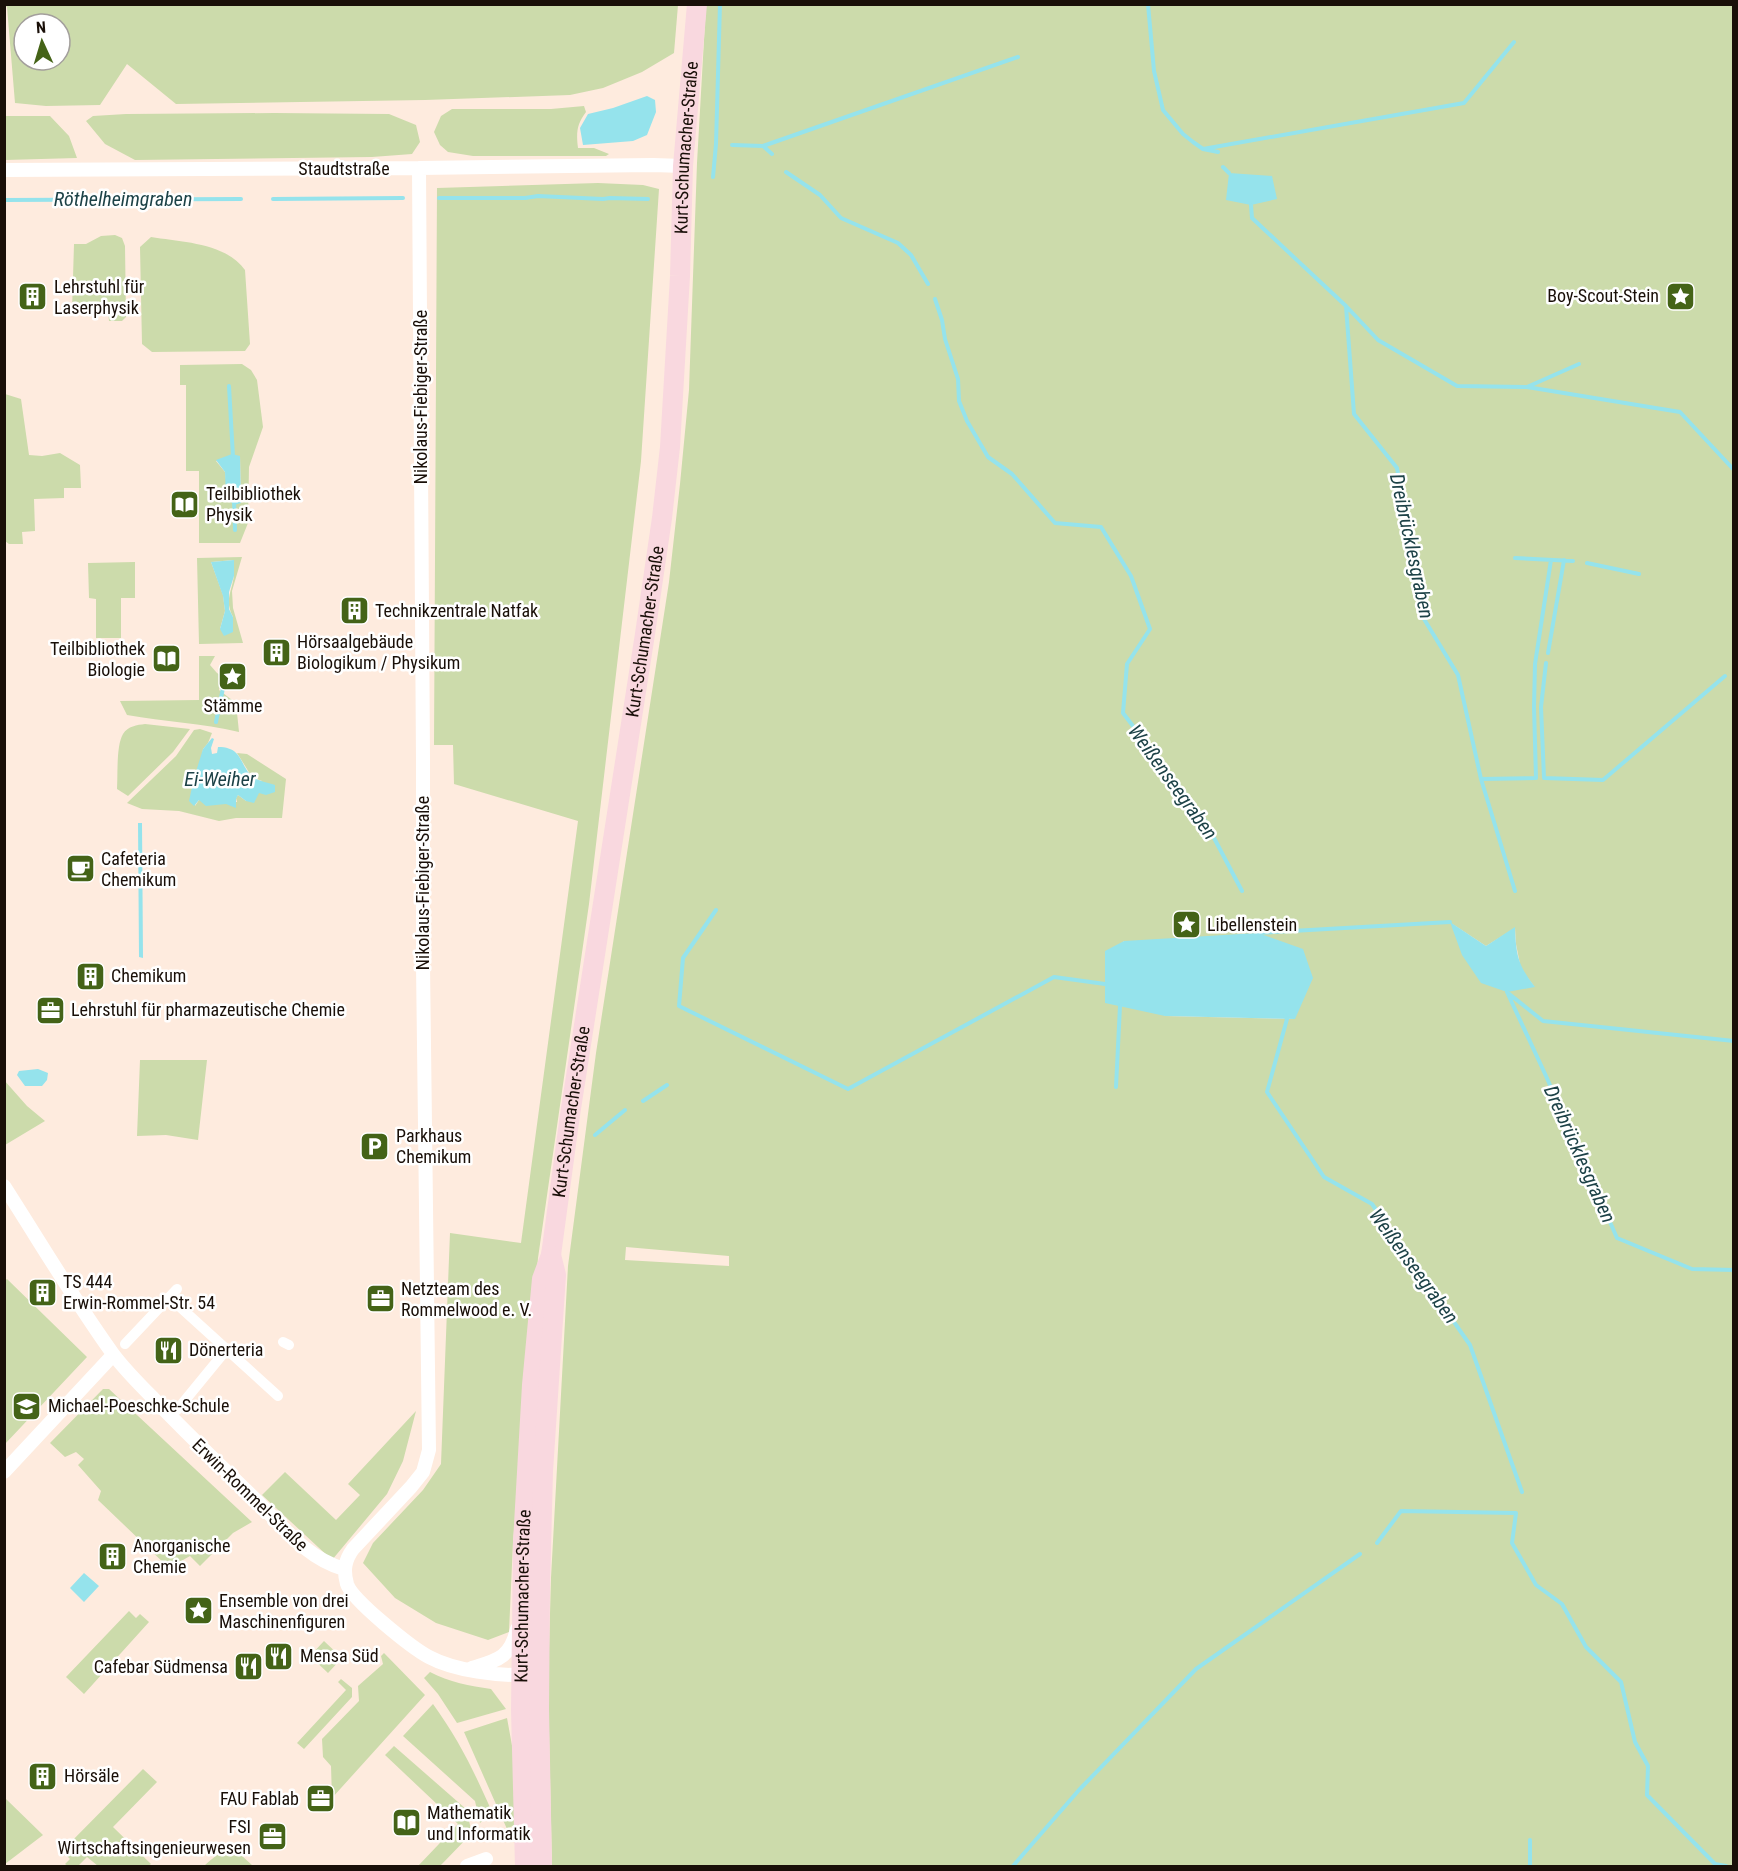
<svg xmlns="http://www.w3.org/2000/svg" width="1738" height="1871" font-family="'Roboto Condensed',sans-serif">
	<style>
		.green { fill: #ccdbab; fill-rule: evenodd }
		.water { fill: #95e3ec }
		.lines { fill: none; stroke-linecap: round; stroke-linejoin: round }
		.stream { stroke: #95e3ec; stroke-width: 4 }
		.pedestrian { stroke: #fff; stroke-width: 10 }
		.minor { stroke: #fff; stroke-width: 14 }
		.secondary { stroke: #f9d8df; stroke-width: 20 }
		.labels { text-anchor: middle; stroke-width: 5; stroke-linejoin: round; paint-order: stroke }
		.street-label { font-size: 18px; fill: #190f08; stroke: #fff }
		.poi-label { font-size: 18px; fill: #190f08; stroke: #fff; text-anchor: start }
		.water-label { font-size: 20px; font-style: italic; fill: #1d4247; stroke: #fff }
	</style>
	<rect width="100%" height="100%" fill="#feebde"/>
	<path class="green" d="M 4,5 L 5,4 L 678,5 L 674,53 L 642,72 L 603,88 L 570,95 L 425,100 L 176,104 L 127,64 L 100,105 L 46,106 L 15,103 L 7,7 ZM 24,24 L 60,24 L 60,60 L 24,60 Z
		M 706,5 L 1733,5 L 1733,1866 L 552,1866 L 548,1685 L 551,1578 L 568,1266 L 596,1053 L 669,582 L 680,484 L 689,390 L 697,163 ZM 1451,923 L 1486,946 L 1515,928 L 1516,944 L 1521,969 L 1534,986 ZM 1123,941 L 1295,1019 L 1165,1016 ZM 626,1247 L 729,1256 L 729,1266 L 625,1260 Z
		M 584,106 L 586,112 C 577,124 576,132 578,148 L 594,148 L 609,154 L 606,156 L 473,156 L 448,152 L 440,145 L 434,132 L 441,116 L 452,109 L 551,109 Z
		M 274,113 L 389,114 L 416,125 L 420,142 L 412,154 L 372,157 L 135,160 L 105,144 L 86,121 L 93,116 L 126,114 Z
		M 5,116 L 50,116 L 69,136 L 77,158 L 5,160 Z
		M 598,183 L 643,185 L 659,189 L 641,461 L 589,904 L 538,1258 L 513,1542 L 509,1632 L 488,1640 L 436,1623 L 395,1598 L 363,1563 L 373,1543 L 423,1490 L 441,1464 L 450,1233 L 521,1243 L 578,821 L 454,784 L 453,745 L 434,745 L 437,188 Z
		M 115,235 L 122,238 L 125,246 L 126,317 L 122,321 L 109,321 L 108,310 L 72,311 L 74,244 L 86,244 L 101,236 Z
		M 151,237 C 182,242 226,243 245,270 L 250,344 L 245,351 L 152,352 L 142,344 L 140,247 Z
		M 242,364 L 251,370 L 257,380 L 263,427 L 249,467 L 248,523 L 240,543 L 199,543 L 199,471 L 186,471 L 186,385 L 180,385 L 180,365 ZM 240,456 L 241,503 L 226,479 L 225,472 L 216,461 Z
		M 5,394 L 21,399 L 29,455 L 42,456 L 60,453 L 80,465 L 81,488 L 64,488 L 64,498 L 34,499 L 35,531 L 22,532 L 23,544 L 9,544 L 5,541 Z
		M 242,557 L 232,591 L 233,608 L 243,643 L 199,644 L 197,558 ZM 234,560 C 234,565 234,570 234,575 C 232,592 224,600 233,617 L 220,629 L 225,611 L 223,595 L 211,562 Z
		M 135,562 L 135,598 L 121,598 L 121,638 L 96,638 L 96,599 L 89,598 L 88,563 Z
		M 199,656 L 215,656 L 210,665 L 217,673 L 222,676 L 219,690 L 236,703 L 239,732 C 202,723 164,722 127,715 L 120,701 L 199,700 Z
		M 145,724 L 190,729 L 173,752 L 128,796 L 117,789 C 118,774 116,746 123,734 C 128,726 137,725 145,724 Z
		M 200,729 L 212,733 L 208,743 L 203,749 L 195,806 L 199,800 L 237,802 L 236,798 L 238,795 L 246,801 L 262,781 L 252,777 L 237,753 L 247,754 L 286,779 L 282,818 L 236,818 L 219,821 L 179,811 L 142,809 L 127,803 L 176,756 L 194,730 Z
		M 140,1060 L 207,1060 L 198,1140 L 166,1135 L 137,1136 Z
		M 4,1080 L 27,1106 L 45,1121 L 5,1145 Z
		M 7,1279 L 87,1357 L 5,1444 L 4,1281 Z
		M 103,1389 L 109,1389 L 252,1522 L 233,1533 L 200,1566 L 190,1556 L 169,1568 L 98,1500 L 101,1491 L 78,1465 L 84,1459 L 76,1452 L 65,1457 L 50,1443 Z
		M 416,1411 L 403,1461 L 387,1494 L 332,1560 L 262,1495 L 285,1472 L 336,1520 L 360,1495 L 348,1484 Z
		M 129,1611 L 136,1618 L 140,1614 L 149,1622 L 84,1694 L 66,1677 Z
		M 324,1641 L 342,1658 L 328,1673 L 310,1656 Z
		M 384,1653 L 425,1695 L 332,1798 L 331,1766 L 323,1757 L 322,1739 L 359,1701 L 358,1686 L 383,1664 L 381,1656 Z
		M 430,1672 C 449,1682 470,1686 491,1689 L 506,1709 L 457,1723 L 438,1694 L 424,1678 Z
		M 341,1679 L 352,1688 L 352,1697 L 304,1749 L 297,1743 L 346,1690 L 338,1682 Z
		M 433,1704 C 459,1740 474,1771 492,1812 L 480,1823 L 475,1801 L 403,1736 Z
		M 507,1718 L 515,1762 L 518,1823 L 507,1829 L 464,1732 Z
		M 394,1746 L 466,1809 L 472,1833 L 440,1866 L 418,1866 L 458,1824 L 385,1755 Z
		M 143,1769 L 157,1782 L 113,1827 L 151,1864 L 148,1866 L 98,1866 L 87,1857 L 78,1866 L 68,1866 L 65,1864 L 70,1859 L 62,1851 Z
		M 5,1798 L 43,1835 L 5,1864 L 4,1864 Z
		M 229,1844 L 253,1866 L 204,1866 C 212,1858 221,1853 229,1844 Z"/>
	<path class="water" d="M 647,96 L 655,100 L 656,112 L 647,135 L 633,141 L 583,145 L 580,128 L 588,114 L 613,108 Z
		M 1229,173 L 1272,176 L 1277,199 L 1251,205 L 1226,200 Z
		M 232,454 L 240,456 L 241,503 L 234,505 L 226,497 L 225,472 L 216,460 Z
		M 234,560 L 234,576 L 229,592 L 229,609 L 233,617 L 233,632 L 224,636 L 220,629 L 225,611 L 223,596 L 211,562 Z
		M 212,738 L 214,739 L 211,748 L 212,754 L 217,753 L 218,747 C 244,747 239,766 253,777 C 258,781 269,783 275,785 L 275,792 L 266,795 L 259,793 L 254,803 L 246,801 L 238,795 L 236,799 L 236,808 L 226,804 L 206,806 L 199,800 L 194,806 L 189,801 L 194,778 L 203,749 Z
		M 138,823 L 142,823 L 143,958 L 139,957 Z
		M 1450,922 L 1486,946 L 1515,927 C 1516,955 1518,965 1535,987 L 1507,992 L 1481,983 L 1462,955 Z
		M 1258,933 L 1303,949 L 1313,978 L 1295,1019 L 1165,1016 L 1105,1003 L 1105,951 L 1124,941 Z
		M 38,1069 L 48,1073 L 47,1080 L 42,1086 L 25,1086 L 17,1075 L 19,1071 Z
		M 84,1573 L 99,1586 L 84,1602 L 70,1588 Z"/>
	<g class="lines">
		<path class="stream" d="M 1148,4 L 1154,71 L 1163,110 L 1183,134 L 1193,142 L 1203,149 L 1218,152
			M 732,145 L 763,146 L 1018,57
			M 763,146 L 772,154
			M 1203,149 L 1464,103 L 1514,42
			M 1223,167 L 1229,173
			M 786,172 L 820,195 L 841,218 L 898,243 L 911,255 L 928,284
			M 713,177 L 716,144 L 720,4
			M 439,198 L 525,198 L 538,196 L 603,199 L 610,198 L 648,199
			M 273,199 L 403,198
			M 4,200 L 241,199
			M 1251,205 L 1252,218 L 1346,306 L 1378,340 L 1457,386 L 1527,387 L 1579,364
			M 935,299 L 942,320 L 945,339 L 958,379 L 959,401 L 967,421 L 988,457 L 1012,474 L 1055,523 L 1101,527 L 1131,576 L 1150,629 L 1127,664 L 1123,713 L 1204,819 L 1242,891
			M 1346,306 L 1354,414 L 1397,468 L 1424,619 L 1458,675 L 1481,779 L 1515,891
			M 229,386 L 233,457
			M 1527,387 L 1680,412 L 1734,470
			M 234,501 L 235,530
			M 1515,558 L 1573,561
			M 1587,563 L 1639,574
			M 1548,653 L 1564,560
			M 1546,663 L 1541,707 L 1544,778 L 1603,780 L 1725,676
			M 216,722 L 223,688
			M 1481,779 L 1536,778 L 1534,707 L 1535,664 L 1551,560
			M 716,910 L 683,958 L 679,1006 L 848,1089 L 1054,977 L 1105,984
			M 1259,937 L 1258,933 L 1450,922
			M 1507,992 L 1546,1076 L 1617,1238 L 1692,1269 L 1734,1270
			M 1508,993 L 1543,1021 L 1734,1041
			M 1285,1015 L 1287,1019 L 1267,1092 L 1324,1177 L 1372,1204 L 1470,1345 L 1522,1492
			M 1116,1087 L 1120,1006
			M 643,1101 L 667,1085
			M 595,1135 L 625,1110
			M 1377,1543 L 1401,1511 L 1516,1513 L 1512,1543 L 1536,1585 L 1562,1604 L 1586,1647 L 1621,1682 L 1635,1742 L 1648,1766 L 1647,1795 L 1715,1864 L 1726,1866
			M 1530,1840 L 1530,1866
			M 1013,1866 L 1079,1790 L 1196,1669 L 1360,1554"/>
		<path class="pedestrian" d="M 169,1297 L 278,1396
			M 283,1342 L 289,1345
			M 125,1344 L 177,1289
			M 177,1410 L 227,1349"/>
		<path class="minor" d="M 419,168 L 423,761 L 423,964 L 429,1450 L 423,1472 L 411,1487 L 353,1549 C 345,1560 343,1570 347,1584 C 352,1600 412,1648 429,1657 C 455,1671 499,1676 528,1675
			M 4,170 L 419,168 L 653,165 L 683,166
			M 4,1186 C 40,1242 74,1300 113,1354 C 125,1370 139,1384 153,1398 C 185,1432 219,1464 253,1497 C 281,1524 305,1558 344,1569
			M 4,1472 L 113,1355
			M 472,1668 C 498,1660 510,1658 517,1629
			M 467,1866 L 486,1859"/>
		<g class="secondary">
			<path id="s1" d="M 525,1866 L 521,1710 L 523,1542 L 532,1385 L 542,1279 L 551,1255 L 570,1115 L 645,634 L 662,518 L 670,447 L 680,276 L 683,166 L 697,4"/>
			<path d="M 542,1866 L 539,1709 L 540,1590 L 543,1471 L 556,1275 L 551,1255"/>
		</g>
	</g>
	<defs>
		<symbol id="sight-square" viewBox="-11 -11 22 22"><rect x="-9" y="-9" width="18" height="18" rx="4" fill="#446317" stroke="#fff"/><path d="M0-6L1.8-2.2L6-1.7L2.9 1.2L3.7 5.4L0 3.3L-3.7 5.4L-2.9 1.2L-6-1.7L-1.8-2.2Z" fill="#fff"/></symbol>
		<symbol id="building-square" viewBox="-11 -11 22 22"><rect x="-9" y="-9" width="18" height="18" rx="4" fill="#446317" stroke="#fff"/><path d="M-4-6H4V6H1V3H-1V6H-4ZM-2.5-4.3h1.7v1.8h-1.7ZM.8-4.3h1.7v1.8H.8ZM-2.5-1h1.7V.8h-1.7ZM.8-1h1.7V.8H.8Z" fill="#fff"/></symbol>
		<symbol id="library-square" viewBox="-11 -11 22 22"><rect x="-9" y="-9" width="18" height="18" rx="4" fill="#446317" stroke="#fff"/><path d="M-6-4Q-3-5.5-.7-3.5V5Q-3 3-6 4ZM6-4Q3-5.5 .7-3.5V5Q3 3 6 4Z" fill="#fff"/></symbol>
		<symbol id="cafe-square" viewBox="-11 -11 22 22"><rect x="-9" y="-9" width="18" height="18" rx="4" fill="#446317" stroke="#fff"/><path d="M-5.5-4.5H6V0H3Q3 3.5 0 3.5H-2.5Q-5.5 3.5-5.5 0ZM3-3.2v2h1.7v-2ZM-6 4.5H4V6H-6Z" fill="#fff"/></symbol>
		<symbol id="office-square" viewBox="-11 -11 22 22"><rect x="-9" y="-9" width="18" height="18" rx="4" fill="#446317" stroke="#fff"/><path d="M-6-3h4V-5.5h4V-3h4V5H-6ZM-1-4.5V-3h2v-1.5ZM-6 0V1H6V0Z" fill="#fff"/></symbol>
		<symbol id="parking-square" viewBox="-11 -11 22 22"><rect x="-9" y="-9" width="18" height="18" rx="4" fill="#446317" stroke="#fff"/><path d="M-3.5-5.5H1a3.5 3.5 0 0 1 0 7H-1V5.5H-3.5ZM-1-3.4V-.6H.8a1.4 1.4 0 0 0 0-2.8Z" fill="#fff"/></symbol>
		<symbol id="restaurant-square" viewBox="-11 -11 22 22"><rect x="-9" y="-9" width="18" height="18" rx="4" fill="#446317" stroke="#fff"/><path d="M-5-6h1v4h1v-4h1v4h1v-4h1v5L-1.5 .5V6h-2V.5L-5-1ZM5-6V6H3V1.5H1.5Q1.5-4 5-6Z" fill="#fff"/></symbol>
		<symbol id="school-square" viewBox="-11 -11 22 22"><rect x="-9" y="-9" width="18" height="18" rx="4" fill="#446317" stroke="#fff"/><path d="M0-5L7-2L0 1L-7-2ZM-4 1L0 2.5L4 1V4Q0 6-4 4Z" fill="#fff"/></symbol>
	</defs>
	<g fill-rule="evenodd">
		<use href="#sight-square" x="1664" y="280" width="33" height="33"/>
		<use href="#building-square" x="16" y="280" width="33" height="33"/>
		<use href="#library-square" x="168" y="488" width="33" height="33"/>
		<use href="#building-square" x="338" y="594" width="33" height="33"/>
		<use href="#building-square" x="260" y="636" width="33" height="33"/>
		<use href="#library-square" x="150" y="642" width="33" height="33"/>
		<use href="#sight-square" x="216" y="660" width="33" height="33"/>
		<use href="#cafe-square" x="64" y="852" width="33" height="33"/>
		<use href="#sight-square" x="1170" y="908" width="33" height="33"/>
		<use href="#building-square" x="74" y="960" width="33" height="33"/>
		<use href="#office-square" x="34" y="994" width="33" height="33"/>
		<use href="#parking-square" x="358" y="1130" width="33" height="33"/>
		<use href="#building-square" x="26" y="1276" width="33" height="33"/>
		<use href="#office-square" x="364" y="1282" width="33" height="33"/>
		<use href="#restaurant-square" x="152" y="1334" width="33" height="33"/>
		<use href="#school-square" x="10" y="1390" width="33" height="33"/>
		<use href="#building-square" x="96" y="1540" width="33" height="33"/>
		<use href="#sight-square" x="182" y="1594" width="33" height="33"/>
		<use href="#restaurant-square" x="262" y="1640" width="33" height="33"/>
		<use href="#restaurant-square" x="232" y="1650" width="33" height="33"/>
		<use href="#building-square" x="26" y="1760" width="33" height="33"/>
		<use href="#office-square" x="304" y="1782" width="33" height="33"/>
		<use href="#library-square" x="390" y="1806" width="33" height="33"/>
		<use href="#office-square" x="256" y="1820" width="33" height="33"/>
	</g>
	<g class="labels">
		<g class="street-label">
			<text dy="6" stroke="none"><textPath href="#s1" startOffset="1730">Kurt-Schumacher-Straße</textPath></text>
			<text x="344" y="175">Staudtstraße</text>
			<text transform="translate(421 397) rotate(-90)" y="6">Nikolaus-Fiebiger-Straße</text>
			<text dy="6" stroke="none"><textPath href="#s1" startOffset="1244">Kurt-Schumacher-Straße</textPath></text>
			<text transform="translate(423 883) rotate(-90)" y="6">Nikolaus-Fiebiger-Straße</text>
			<text dy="6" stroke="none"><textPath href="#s1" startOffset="758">Kurt-Schumacher-Straße</textPath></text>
			<text transform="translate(250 1495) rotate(44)" y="6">Erwin-Rommel-Straße</text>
			<text dy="6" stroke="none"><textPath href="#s1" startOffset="270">Kurt-Schumacher-Straße</textPath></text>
		</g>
		<g class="poi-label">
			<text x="54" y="293">Lehrstuhl für<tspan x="54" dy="21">Laserphysik</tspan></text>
			<text x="1659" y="302" text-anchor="end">Boy-Scout-Stein</text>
			<text x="206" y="500">Teilbibliothek<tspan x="206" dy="21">Physik</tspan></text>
			<text x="375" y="617">Technikzentrale Natfak</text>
			<text x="297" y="648">Hörsaalgebäude<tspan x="297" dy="21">Biologikum / Physikum</tspan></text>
			<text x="145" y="655" text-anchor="end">Teilbibliothek<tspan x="145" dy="21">Biologie</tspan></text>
			<text x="233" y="712" text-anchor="middle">Stämme</text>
			<text x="101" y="865">Cafeteria<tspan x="101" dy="21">Chemikum</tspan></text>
			<text x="1207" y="931">Libellenstein</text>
			<text x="111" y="982">Chemikum</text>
			<text x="71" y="1016">Lehrstuhl für pharmazeutische Chemie</text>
			<text x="396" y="1142">Parkhaus<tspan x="396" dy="21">Chemikum</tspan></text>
			<text x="63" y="1288">TS 444<tspan x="63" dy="21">Erwin-Rommel-Str. 54</tspan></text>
			<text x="401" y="1295">Netzteam des<tspan x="401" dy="21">Rommelwood e. V.</tspan></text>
			<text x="189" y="1356">Dönerteria</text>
			<text x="48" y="1412">Michael-Poeschke-Schule</text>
			<text x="133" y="1552">Anorganische<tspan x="133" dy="21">Chemie</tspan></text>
			<text x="219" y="1607">Ensemble von drei<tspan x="219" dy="21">Maschinenfiguren</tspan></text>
			<text x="300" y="1662">Mensa Süd</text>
			<text x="228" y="1673" text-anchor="end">Cafebar Südmensa</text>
			<text x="64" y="1782">Hörsäle</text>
			<text x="299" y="1805" text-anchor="end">FAU Fablab</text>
			<text x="427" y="1819">Mathematik<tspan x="427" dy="21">und Informatik</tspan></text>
			<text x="251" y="1833" text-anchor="end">FSI<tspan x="251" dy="21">Wirtschaftsingenieurwesen</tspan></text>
		</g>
		<g class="water-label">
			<text x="123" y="206">Röthelheimgraben</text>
			<text transform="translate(1412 546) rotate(78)" y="7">Dreibrücklesgraben</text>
			<text x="220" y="786">Ei-Weiher</text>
			<text transform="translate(1173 782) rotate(54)" y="7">Weißenseegraben</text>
			<text transform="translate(1580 1154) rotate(66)" y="7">Dreibrücklesgraben</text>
			<text transform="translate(1414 1266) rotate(54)" y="7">Weißenseegraben</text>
		</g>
	</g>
	<rect width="1738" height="1871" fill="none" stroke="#190f08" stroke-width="12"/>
	<g transform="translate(42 42) rotate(356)"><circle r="28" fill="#ffffff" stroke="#a39f9c" stroke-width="1.5"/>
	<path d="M0-4.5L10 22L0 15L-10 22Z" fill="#446317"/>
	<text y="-9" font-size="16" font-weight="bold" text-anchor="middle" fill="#190f08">N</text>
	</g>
</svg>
